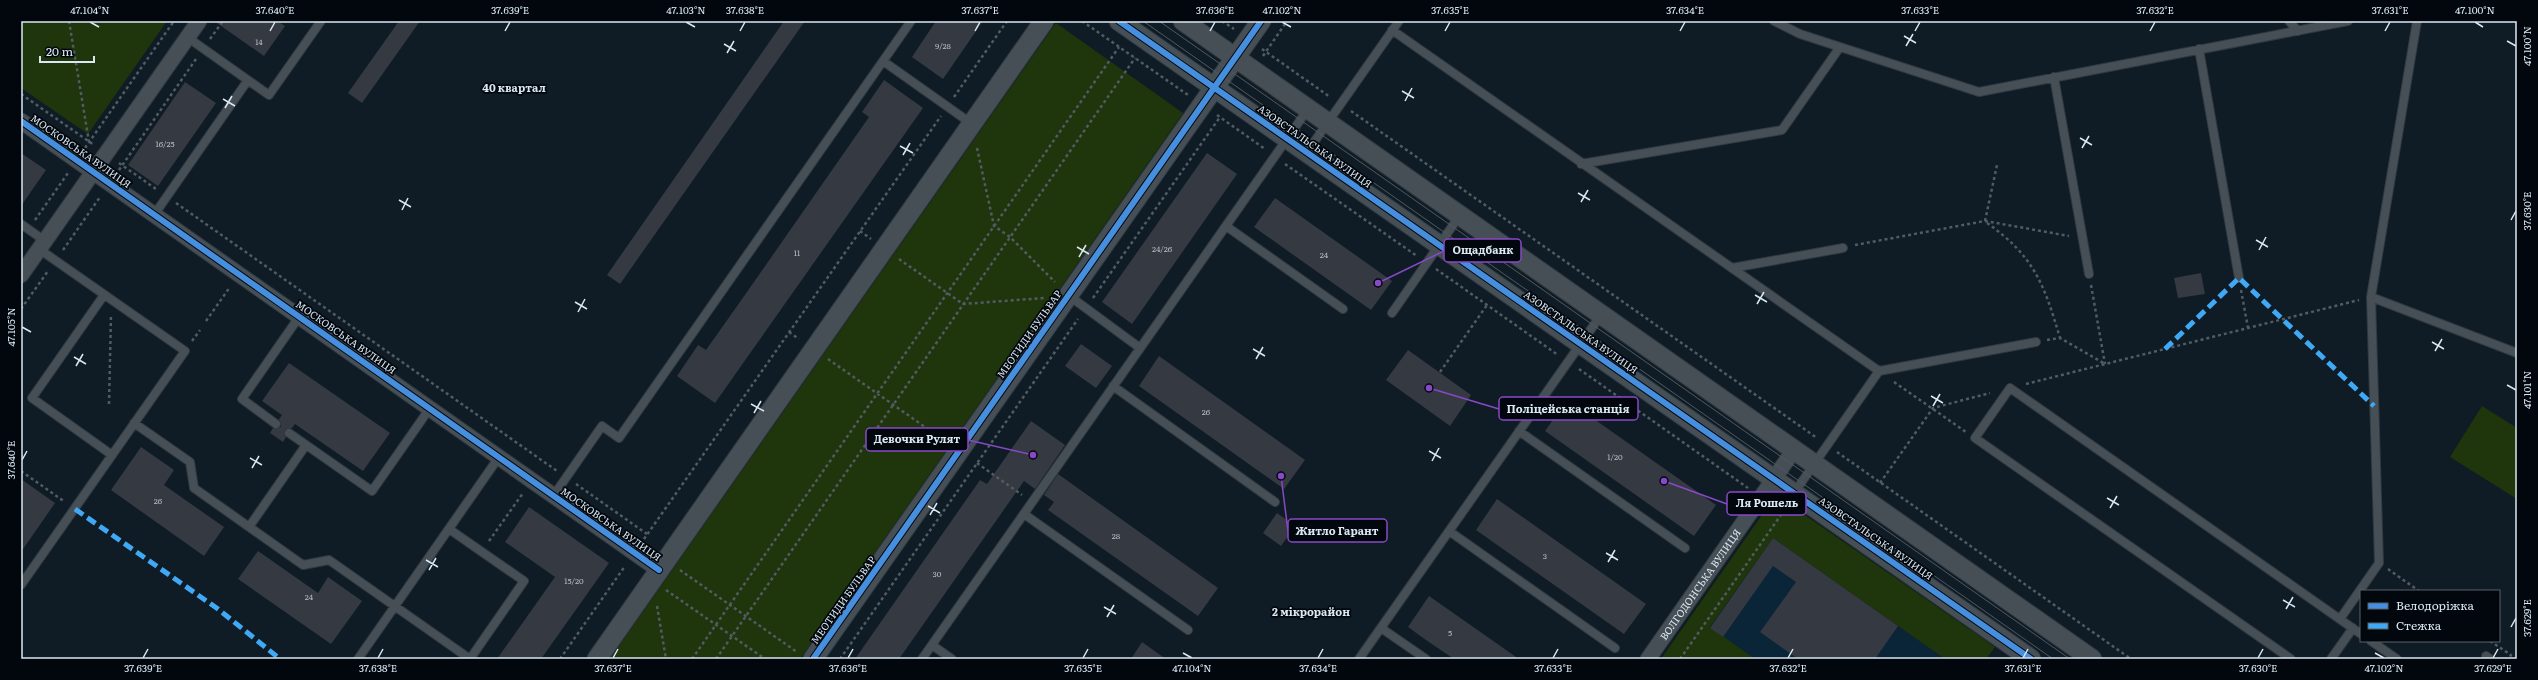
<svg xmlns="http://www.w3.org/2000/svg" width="2538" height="680" font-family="Literata,serif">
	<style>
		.built { fill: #092537 }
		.green { fill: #1f360c }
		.building { fill: #353941 }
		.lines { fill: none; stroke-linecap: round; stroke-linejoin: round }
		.service-casing { stroke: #30393f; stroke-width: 10 }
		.minor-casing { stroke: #30393f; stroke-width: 17 }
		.tertiary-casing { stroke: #30393f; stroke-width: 21 }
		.path { stroke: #525b61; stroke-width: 2.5; stroke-dasharray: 3 3; stroke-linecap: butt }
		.service { stroke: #464f55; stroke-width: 8 }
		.minor { stroke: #464f55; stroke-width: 15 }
		.tertiary { stroke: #464f55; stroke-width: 19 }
		.tram { stroke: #505860; stroke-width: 1 }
		.quiet { stroke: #3fa9f5; stroke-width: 5; stroke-dasharray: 10 5; stroke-linecap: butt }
		.cycleway-casing { stroke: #02070e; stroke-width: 8 }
		.cycleway { stroke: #468fdf; stroke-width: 6 }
		.ticks { fill: none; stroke: #dae8f2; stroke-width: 1.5 }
		.labels { text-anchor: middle; stroke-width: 3.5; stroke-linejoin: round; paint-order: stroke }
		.number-label { font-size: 8px; fill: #b1bcc6 }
		.street-label { font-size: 10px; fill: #dae8f2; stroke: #02070e }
		.neighbourhood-label { font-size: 11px; font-weight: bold; fill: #dae8f2; stroke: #02070e }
		.leader { fill: none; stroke: #8948c7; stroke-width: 1.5 }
		.callout-dot { fill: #8948c7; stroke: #02070e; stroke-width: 1.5 }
		.callout { fill: #02070e; stroke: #8948c7; stroke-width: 1.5 }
		.callout-label { font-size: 11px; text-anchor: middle; font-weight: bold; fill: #dae8f2 }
		.neatline { fill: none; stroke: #dae8f2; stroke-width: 1.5 }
		.ticks-label { font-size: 10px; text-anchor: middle; fill: #dae8f2 }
	</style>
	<rect width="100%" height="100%" fill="#0f1c25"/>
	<path class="built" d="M 1773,538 L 1811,565 L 1945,659 L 1755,659 L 1710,628 Z"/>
	<path class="green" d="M 21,21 L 167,21 L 88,134 L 21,88 Z
		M 1056,23 L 1183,113 L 800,659 L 610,659 Z
		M 2482,406 L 2517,428 L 2517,499 L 2450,457 Z
		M 1776,495 L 1995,647 L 1986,659 L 1945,659 L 1773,538 L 1710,627 L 1755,659 L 1661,659 Z"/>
	<path class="building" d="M 214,21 L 277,21 L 285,26 L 264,56 Z
		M 399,21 L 420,21 L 362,103 L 348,93 Z
		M 784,21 L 805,21 L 620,284 L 607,275 Z
		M 936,21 L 983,21 L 943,79 L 912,57 Z
		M 884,80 L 923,108 L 715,403 L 677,376 L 698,345 L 706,350 L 747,292 L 869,117 L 862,112 Z
		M 185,82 L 216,103 L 158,186 L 128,165 Z
		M 21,153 L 46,170 L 21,206 Z
		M 1207,153 L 1237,174 L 1132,324 L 1102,302 Z
		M 1275,198 L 1392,281 L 1371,310 L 1254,227 Z
		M 2201,273 L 2205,294 L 2178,298 L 2174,278 Z
		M 1081,344 L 1112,366 L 1096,388 L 1065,366 Z
		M 1408,350 L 1471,395 L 1450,426 L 1386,380 Z
		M 1159,356 L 1305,460 L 1284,489 L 1139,386 Z
		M 289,363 L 390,433 L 363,471 L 295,424 L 292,428 L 285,430 L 286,437 L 283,442 L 270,433 L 273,428 L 281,427 L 279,419 L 282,415 L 262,401 Z
		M 1567,400 L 1716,505 L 1694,536 L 1545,431 Z
		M 1031,421 L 1065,445 L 1035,489 L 1024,481 L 899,659 L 855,659 L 980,480 L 987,484 Z
		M 141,447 L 174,470 L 164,485 L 224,527 L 204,556 L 111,490 Z
		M 1058,474 L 1218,588 L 1198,616 L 1048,510 L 1054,502 L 1044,495 Z
		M 21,479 L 55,503 L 21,552 Z
		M 1497,499 L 1646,604 L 1624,634 L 1476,530 Z
		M 529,507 L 609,563 L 541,659 L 497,659 L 555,577 L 505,542 Z
		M 1277,513 L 1295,526 L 1281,546 L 1263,533 Z
		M 1773,538 L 1898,626 L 1875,659 L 1798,659 L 1760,632 L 1796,582 L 1773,566 L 1723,637 L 1710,628 Z
		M 258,551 L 318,593 L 328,577 L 362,601 L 331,644 L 238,579 Z
		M 1429,596 L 1519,659 L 1454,659 L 1426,640 L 1408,627 Z
		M 1142,642 L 1166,659 L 1131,659 Z"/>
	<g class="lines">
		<defs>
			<path id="service" d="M 1774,21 L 1800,34 L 1979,92 L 2348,21
				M 2289,21 L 2298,31
				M 1392,30 L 1879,371
				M 187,37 L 269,95 L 321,21
				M 2199,49 L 2239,278
				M 883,61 L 972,124
				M 2054,77 L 2089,274
				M 1307,152 L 1399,21
				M 1581,164 L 1782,130 L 1840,47
				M 154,215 L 248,80
				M 21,224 L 45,241
				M 1226,226 L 1343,309
				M 1732,268 L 1843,248
				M 104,295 L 32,398 L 112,455
				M 1068,295 L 1140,348
				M 2371,297 L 2517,353
				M 1392,313 L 1460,215
				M 1113,386 L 1275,502
				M 134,423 L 190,462 L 194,488 L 303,565 L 329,560 L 470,659 L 524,581 L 449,529
				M 276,424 L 242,399 L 299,317
				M 1519,431 L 1685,548
				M 289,433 L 372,491 L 430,408
				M 1794,493 L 1879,371 L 2036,342
				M 554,495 L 602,426 L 619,438 L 911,21
				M 1024,514 L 1188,630
				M 249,527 L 306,445
				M 1449,531 L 1615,648
				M 21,585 L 185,351 L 39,249
				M 2340,619 L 2379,563 L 2371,297 L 2417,21
				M 1381,628 L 1426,659
				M 2371,641 L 2397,659
				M 932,645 L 952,659
				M 2486,656 L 2490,659
				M 358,659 L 499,457
				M 922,659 L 1308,109
				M 1359,659 L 1601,315
				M 2291,659 L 1975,438 L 2010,388 L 2361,634
				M 2331,659 L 2353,628"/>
			<g id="minor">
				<path d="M 21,121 L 659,570"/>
				<path d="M 21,275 L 199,21"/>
				<path id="s1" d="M 1648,659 L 1794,450"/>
			</g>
			<path id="tertiary" d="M 1119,21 L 2031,659
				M 1183,21 L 2092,659
				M 597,659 L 1044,21
				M 813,659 L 1261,21"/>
		</defs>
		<use href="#service" class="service-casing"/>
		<use href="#minor" class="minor-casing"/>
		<use href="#tertiary" class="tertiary-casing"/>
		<path class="path" d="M 69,21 L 89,142
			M 1082,21 L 1188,95
			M 1222,21 L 1234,29
			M 210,39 L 223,21
			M 1262,49 L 1330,97
			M 1263,56 L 1287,21
			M 21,94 L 94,145
			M 954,97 L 1007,21
			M 1351,111 L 1817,438
			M 1217,115 L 1265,149
			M 85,148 L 174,21
			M 977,148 L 994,226 L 1010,237 L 1055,282
			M 119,163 L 156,189
			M 1285,164 L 1417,256
			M 119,170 L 196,59
			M 176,203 L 557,471
			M 35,220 L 68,173
			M 1985,221 L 1997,165
			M 1987,223 C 2034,256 2044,284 2060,338
			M 860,231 L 871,239
			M 1855,245 L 1985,221 L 2069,236
			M 63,250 L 100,197
			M 899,259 L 963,304 L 1044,298
			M 1436,269 L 1558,355
			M 2091,285 L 2105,364
			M 2241,290 L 2248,328
			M 1093,298 L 1220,117
			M 21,309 L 48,271
			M 206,321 L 230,287
			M 789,332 L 799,339
			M 2047,340 L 2060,338 L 2105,364
			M 192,341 L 200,330
			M 828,359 L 945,441
			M 1579,369 L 1748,488
			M 1440,372 L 1487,305
			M 1894,382 L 1966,432
			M 2026,384 L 2359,300
			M 109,404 L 111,315
			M 1837,452 L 2131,659
			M 977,463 L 1022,495
			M 21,471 L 65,502
			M 1880,483 L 1933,408 L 1990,393
			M 576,484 L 647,534
			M 1774,505 L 1783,512
			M 644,539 L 941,116
			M 489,541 L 523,493
			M 2388,569 L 2419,591
			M 680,570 L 797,652
			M 666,590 L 765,659
			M 657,606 L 666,659
			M 2490,641 L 2511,655 L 2508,659
			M 560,659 L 625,566
			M 692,659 L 1119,47
			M 716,659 L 1135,58
			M 840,659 L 1078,319
			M 1680,659 L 1783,512"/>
		<use href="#service" class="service"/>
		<use href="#minor" class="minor"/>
		<use href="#tertiary" class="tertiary"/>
		<path class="tram" d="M 1143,21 L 2053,659
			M 1159,21 L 2070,659"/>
		<path class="quiet" d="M 2165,349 L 2239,278 L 2374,406
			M 75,509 L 218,609 L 280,659"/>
		<defs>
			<path id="cycleway" d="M 1119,21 L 2031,659
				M 21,121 L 659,570
				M 813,659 L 1261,21"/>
		</defs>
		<use href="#cycleway" class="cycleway-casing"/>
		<use href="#cycleway" class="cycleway"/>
	</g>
	<path class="ticks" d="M 90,22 L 99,27M 686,22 L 695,27M 1282,22 L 1291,27M 2475,22 L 2483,27M 270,31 L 275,22M 505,31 L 510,22M 740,31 L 745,22M 975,31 L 980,22M 1210,31 L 1215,22M 1445,31 L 1450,22M 1680,31 L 1685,22M 1915,31 L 1920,22M 2150,31 L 2155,22M 2385,31 L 2390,22M 1904,36 L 1916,43M 2507,41 L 2516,46M 724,44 L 736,51M 1906,46 L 1913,34M 727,53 L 734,41M 1402,91 L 1414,98M 223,99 L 235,106M 1405,101 L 1412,88M 225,108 L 232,96M 2080,138 L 2092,145M 900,146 L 913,153M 2082,148 L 2089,136M 903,155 L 910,143M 1578,193 L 1590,200M 399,200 L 411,207M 1581,202 L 1588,190M 402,210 L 408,198M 2511,220 L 2516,211M 2256,240 L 2268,247M 1077,247 L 1089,254M 2259,250 L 2266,237M 1079,257 L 1086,245M 1755,295 L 1767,302M 575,302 L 587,309M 1757,304 L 1764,292M 578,312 L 585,299M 22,327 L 31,332M 2432,342 L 2444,349M 1253,349 L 1265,356M 2435,351 L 2442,339M 74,357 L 86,364M 1256,359 L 1263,347M 76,366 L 83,354M 2507,385 L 2516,390M 1931,396 L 1943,403M 751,404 L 764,411M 1933,406 L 1940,394M 754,413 L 761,401M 1429,451 L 1441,458M 250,458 L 262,465M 22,460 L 27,451M 1432,461 L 1439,448M 252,468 L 259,456M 2107,498 L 2119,505M 928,506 L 940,513M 2110,508 L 2117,496M 930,515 L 937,503M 1606,553 L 1618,560M 426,560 L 438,567M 1608,562 L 1615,550M 429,570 L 436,558M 2283,600 L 2295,607M 1104,607 L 1116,614M 2286,609 L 2293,597M 1107,617 L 1114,605M 2511,627 L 2516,618M 1183,653 L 1192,658M 2375,653 L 2384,658M 143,658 L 148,649M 378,658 L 383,649M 613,658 L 618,649M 848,658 L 853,649M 1083,658 L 1088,649M 1318,658 L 1323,649M 1553,658 L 1558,649M 1788,658 L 1793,649M 2023,658 L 2028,649M 2258,658 L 2263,649M 2493,658 L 2498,649"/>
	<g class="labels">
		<g class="number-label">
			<text x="259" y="45">14</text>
			<text x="943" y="49">9/28</text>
			<text x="165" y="147">16/25</text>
			<text x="1162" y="252">24/26</text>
			<text x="797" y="256">11</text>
			<text x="1324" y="258">24</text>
			<text x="1206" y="415">26</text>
			<text x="1615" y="460">1/20</text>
			<text x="158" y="504">26</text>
			<text x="1116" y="539">28</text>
			<text x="1545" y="559">3</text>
			<text x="937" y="577">30</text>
			<text x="574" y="584">15/20</text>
			<text x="309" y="600">24</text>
			<text x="1450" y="636">5</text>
		</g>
		<g class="street-label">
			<text transform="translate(1315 146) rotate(35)" y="4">АЗОВСТАЛЬСЬКА ВУЛИЦЯ</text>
			<text transform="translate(81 151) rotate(35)" y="4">МОСКОВСЬКА ВУЛИЦЯ</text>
			<text transform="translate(1581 332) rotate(35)" y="4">АЗОВСТАЛЬСЬКА ВУЛИЦЯ</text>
			<text transform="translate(1029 334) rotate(-55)" y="4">МЕОТИДИ БУЛЬВАР</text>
			<text transform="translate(346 337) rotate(35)" y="4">МОСКОВСЬКА ВУЛИЦЯ</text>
			<text transform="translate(611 524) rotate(35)" y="4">МОСКОВСЬКА ВУЛИЦЯ</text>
			<text transform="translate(1876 538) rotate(35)" y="4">АЗОВСТАЛЬСЬКА ВУЛИЦЯ</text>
			<text dy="4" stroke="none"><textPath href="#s1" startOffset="91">ВОЛГОДОНСЬКА ВУЛИЦЯ</textPath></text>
			<text transform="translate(843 600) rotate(-55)" y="4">МЕОТИДИ БУЛЬВАР</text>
		</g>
		<g class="neighbourhood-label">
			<text x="514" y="92">40 квартал</text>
			<text x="1311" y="616">2 мікрорайон</text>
		</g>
	</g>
	<path class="leader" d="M1378 283L1444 251M1429 388L1499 409M1033 455L968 440M1664 481L1727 504M1281 476L1288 531"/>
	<g class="callout-dot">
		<circle cx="1378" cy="283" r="4"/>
		<circle cx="1429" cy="388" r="4"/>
		<circle cx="1033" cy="455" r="4"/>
		<circle cx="1664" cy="481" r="4"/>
		<circle cx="1281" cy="476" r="4"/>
	</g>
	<g class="callout">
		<rect x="1444" y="239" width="77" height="23" rx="4"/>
		<rect x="1499" y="397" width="139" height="23" rx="4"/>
		<rect x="866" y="428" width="102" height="23" rx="4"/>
		<rect x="1727" y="492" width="79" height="23" rx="4"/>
		<rect x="1288" y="519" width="99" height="23" rx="4"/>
	</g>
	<g class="callout-label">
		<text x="1483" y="254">Ощадбанк</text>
		<text x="1568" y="413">Поліцейська станція</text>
		<text x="917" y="443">Девочки Рулят</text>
		<text x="1767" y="507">Ля Рошель</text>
		<text x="1337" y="535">Житло Гарант</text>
	</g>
	<rect width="2538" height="680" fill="none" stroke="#02070e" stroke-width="44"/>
	<rect x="2360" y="590" width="140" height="52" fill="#02070e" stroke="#586169"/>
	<rect x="2368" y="603" width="20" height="6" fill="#468fdf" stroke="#586169"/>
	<text x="2396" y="610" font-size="12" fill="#dae8f2">Велодоріжка</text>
	<rect x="2368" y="623" width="20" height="6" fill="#3fa9f5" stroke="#586169"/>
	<text x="2396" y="630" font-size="12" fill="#dae8f2">Стежка</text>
	<path d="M40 56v6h54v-6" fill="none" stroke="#dae8f2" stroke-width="2"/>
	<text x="46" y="56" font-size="12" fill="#dae8f2" stroke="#02070e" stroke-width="3" paint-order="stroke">20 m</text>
	<rect x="22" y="22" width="2494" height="636" class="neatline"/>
	<g class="ticks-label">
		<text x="90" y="14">47.104°N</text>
		<text x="275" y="14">37.640°E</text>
		<text x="510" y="14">37.639°E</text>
		<text x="686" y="14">47.103°N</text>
		<text x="745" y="14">37.638°E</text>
		<text x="980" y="14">37.637°E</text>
		<text x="1215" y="14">37.636°E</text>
		<text x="1282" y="14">47.102°N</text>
		<text x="1450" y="14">37.635°E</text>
		<text x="1685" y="14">37.634°E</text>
		<text x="1920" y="14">37.633°E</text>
		<text x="2155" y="14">37.632°E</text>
		<text x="2390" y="14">37.631°E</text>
		<text x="2475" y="14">47.100°N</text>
		<text transform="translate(2527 46) rotate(-90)" y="4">47.100°N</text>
		<text transform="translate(2527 211) rotate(-90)" y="4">37.630°E</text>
		<text transform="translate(11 327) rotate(-90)" y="4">47.105°N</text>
		<text transform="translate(2527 390) rotate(-90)" y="4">47.101°N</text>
		<text transform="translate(11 460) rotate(-90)" y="4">37.640°E</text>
		<text transform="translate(2527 618) rotate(-90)" y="4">37.629°E</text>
		<text x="143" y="672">37.639°E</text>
		<text x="378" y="672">37.638°E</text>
		<text x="613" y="672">37.637°E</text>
		<text x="848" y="672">37.636°E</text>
		<text x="1083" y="672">37.635°E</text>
		<text x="1192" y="672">47.104°N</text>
		<text x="1318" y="672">37.634°E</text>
		<text x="1553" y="672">37.633°E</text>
		<text x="1788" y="672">37.632°E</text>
		<text x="2023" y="672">37.631°E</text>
		<text x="2258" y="672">37.630°E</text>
		<text x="2384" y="672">47.102°N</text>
		<text x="2493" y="672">37.629°E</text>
	</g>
</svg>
